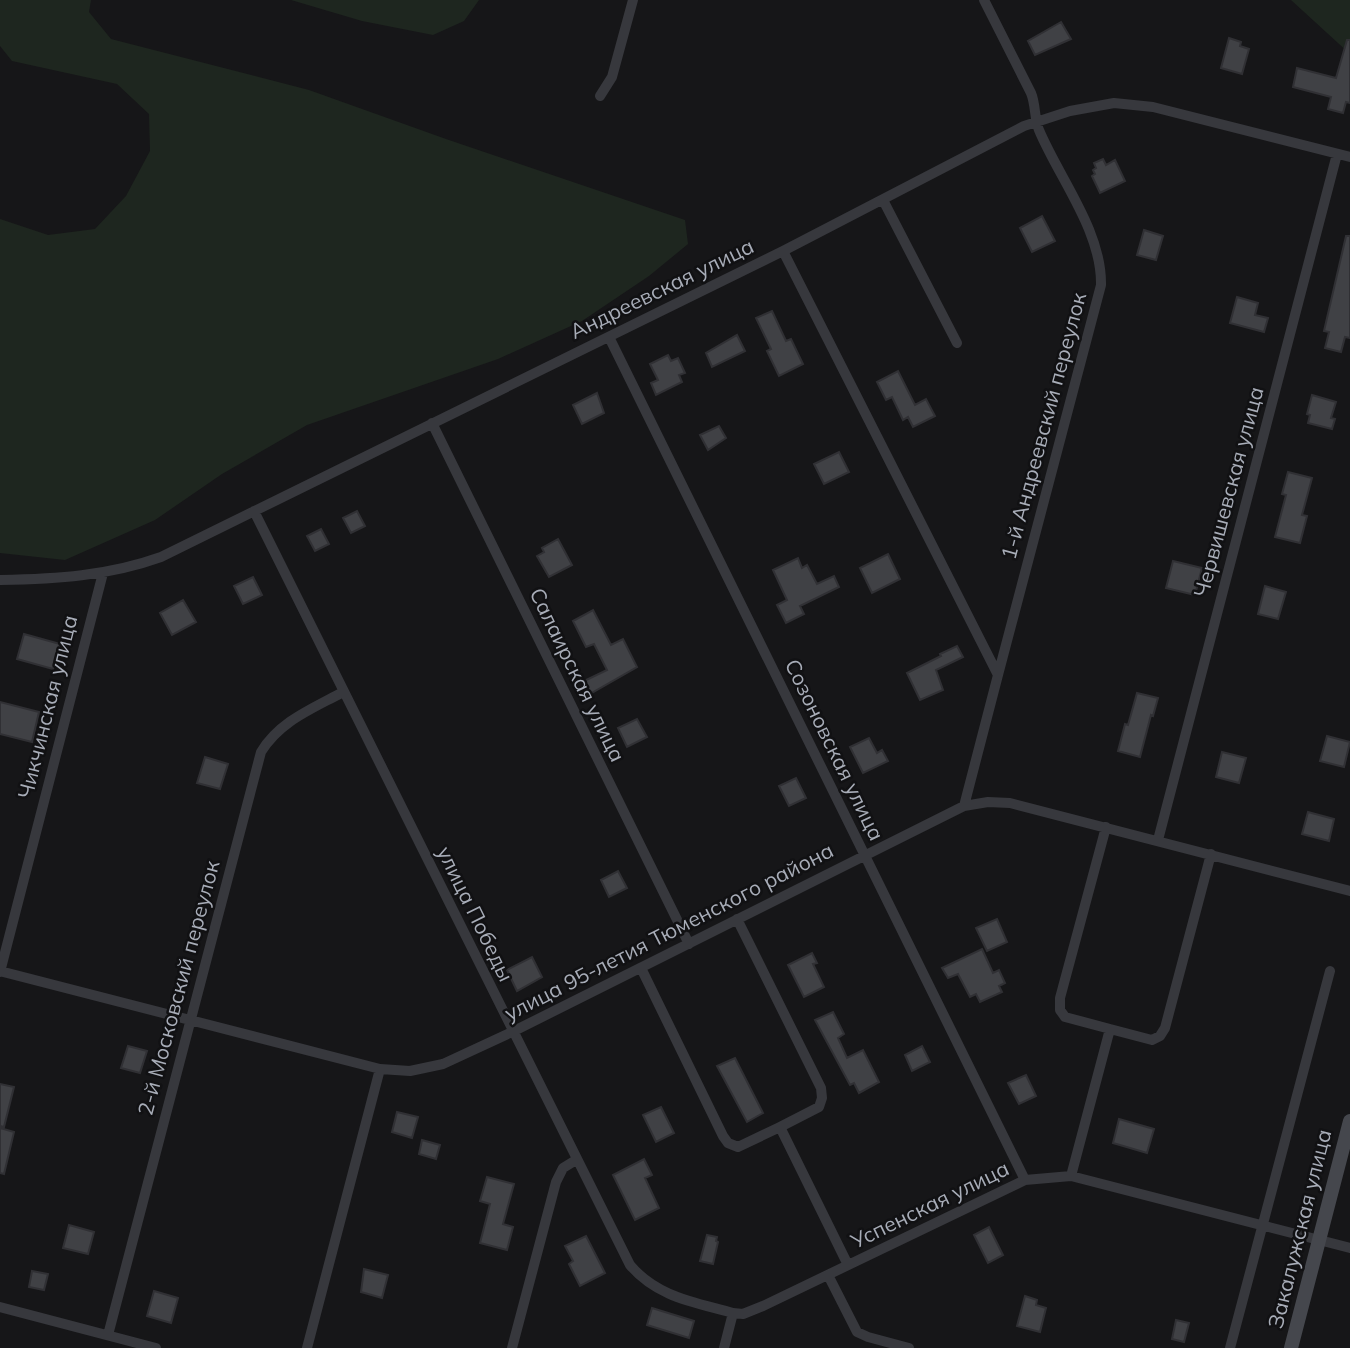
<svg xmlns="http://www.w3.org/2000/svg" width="1350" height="1348" font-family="Mulish,sans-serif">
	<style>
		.green { fill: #1e261f }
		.building { fill: #404145; stroke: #303034; stroke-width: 2 }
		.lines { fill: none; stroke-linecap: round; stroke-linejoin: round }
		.street { stroke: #37383d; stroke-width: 10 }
		.secondary { stroke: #45474d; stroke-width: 14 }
		.labels { text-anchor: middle; stroke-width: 5; stroke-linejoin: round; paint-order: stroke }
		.street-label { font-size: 21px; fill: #a8adb8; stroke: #111113 }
	</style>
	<rect width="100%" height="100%" fill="#161618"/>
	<path class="green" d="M 0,0 L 91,0 L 89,12 L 111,39 L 309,90 L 446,139 L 685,220 L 688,244 L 649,276 L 582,321 L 498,359 L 307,425 L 222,474 L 155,520 L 65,560 L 0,553 L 0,219 L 48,235 L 95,229 L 126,196 L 150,151 L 149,114 L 117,84 L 12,61 L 0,46 Z
		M 291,0 L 479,0 L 464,21 L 433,35 L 362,21 Z
		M 1291,0 L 1350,0 L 1350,54 Z"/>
	<path class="building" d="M 1061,22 L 1071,39 L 1035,55 L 1028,41 Z
		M 1229,38 L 1241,42 L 1240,46 L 1249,49 L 1242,74 L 1221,68 Z
		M 1347,40 L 1350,40 L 1350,103 L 1346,102 L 1343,113 L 1328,109 L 1331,97 L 1293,87 L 1297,68 L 1336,78 Z
		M 1103,159 L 1106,165 L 1115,160 L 1125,181 L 1100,193 L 1092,176 L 1095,174 L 1093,170 L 1096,168 L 1094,163 Z
		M 1042,216 L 1055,241 L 1032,252 L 1020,228 Z
		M 1144,230 L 1163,236 L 1156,260 L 1137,255 Z
		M 1346,236 L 1350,236 L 1350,338 L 1345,337 L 1341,352 L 1325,348 L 1329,332 L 1324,331 Z
		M 1237,297 L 1258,303 L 1255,315 L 1268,318 L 1264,332 L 1230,323 Z
		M 772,311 L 786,341 L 791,339 L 803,364 L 779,376 L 767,351 L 771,349 L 756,318 Z
		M 737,335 L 745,351 L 712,367 L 706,353 Z
		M 668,355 L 671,361 L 678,358 L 685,373 L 679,375 L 682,382 L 656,395 L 651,383 L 658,380 L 650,364 Z
		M 898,371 L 915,405 L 926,399 L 935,416 L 913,427 L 908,417 L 903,420 L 892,397 L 886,400 L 877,382 Z
		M 597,393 L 604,413 L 582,424 L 573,405 Z
		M 1312,395 L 1336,402 L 1331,418 L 1335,419 L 1332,429 L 1308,423 L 1310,415 L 1307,414 Z
		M 719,426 L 726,438 L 708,450 L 700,435 Z
		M 839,452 L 849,472 L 824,484 L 814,464 Z
		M 1288,472 L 1312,478 L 1302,515 L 1307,516 L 1300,543 L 1275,537 L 1286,495 L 1282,494 Z
		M 357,511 L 365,526 L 351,533 L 343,518 Z
		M 321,529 L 329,544 L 315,551 L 307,536 Z
		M 558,539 L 572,565 L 549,577 L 537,556 L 544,552 L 542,548 Z
		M 888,554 L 900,579 L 872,593 L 860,568 Z
		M 798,558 L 802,568 L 807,565 L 817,584 L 834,576 L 839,587 L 800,606 L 804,614 L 786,623 L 777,605 L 787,600 L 773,570 Z
		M 1173,561 L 1202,568 L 1195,595 L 1166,588 Z
		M 253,577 L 262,595 L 243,604 L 234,586 Z
		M 1265,586 L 1286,592 L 1278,619 L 1258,614 Z
		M 183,600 L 196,622 L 172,635 L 160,613 Z
		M 593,610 L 611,645 L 623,639 L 637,667 L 588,695 L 582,682 L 607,670 L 594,644 L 586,647 L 573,621 Z
		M 24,634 L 60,644 L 53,669 L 17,659 Z
		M 957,646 L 963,657 L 936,670 L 943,690 L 920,700 L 907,673 L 941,656 L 940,654 Z
		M 1137,693 L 1158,698 L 1153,716 L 1151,715 L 1140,757 L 1118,751 L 1125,724 L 1128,725 Z
		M 0,702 L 39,712 L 32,742 L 0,734 Z
		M 637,719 L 647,737 L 627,747 L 618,728 Z
		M 1327,736 L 1350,742 L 1344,767 L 1320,761 Z
		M 869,738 L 877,753 L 882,750 L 888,761 L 863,773 L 850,747 Z
		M 1222,752 L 1246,758 L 1239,783 L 1216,777 Z
		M 205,757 L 228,764 L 220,789 L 197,783 Z
		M 796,778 L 806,798 L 789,806 L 779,786 Z
		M 1308,812 L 1334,819 L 1329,841 L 1302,834 Z
		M 618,871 L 627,888 L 609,897 L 601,880 Z
		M 997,919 L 1007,942 L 987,951 L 976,928 Z
		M 982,949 L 993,973 L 999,970 L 1005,983 L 999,986 L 1002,992 L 980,1002 L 976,994 L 970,997 L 958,974 L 948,978 L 942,968 Z
		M 812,953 L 817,963 L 813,964 L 824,987 L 804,997 L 788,965 Z
		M 532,957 L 542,977 L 517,991 L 507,970 Z
		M 833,1012 L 844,1034 L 838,1038 L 847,1058 L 863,1050 L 879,1082 L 859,1093 L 854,1083 L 850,1085 L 815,1020 Z
		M 128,1046 L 147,1051 L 140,1073 L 121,1068 Z
		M 922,1046 L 930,1062 L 912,1071 L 905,1055 Z
		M 735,1058 L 763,1113 L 747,1122 L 717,1066 Z
		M 1026,1075 L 1036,1096 L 1019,1104 L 1008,1083 Z
		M 0,1084 L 14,1087 L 4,1127 L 0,1126 Z
		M 661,1107 L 674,1133 L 656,1142 L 643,1115 Z
		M 397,1112 L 418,1117 L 412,1138 L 392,1132 Z
		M 1119,1119 L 1154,1129 L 1147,1153 L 1113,1143 Z
		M 0,1128 L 14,1132 L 4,1174 L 0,1173 Z
		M 422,1140 L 440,1145 L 436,1159 L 419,1154 Z
		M 644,1159 L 652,1175 L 645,1178 L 659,1208 L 635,1220 L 613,1175 Z
		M 487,1177 L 514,1184 L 503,1224 L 513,1227 L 507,1250 L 480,1243 L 490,1204 L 480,1201 Z
		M 69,1225 L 94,1232 L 88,1254 L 63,1248 Z
		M 989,1227 L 1003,1255 L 988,1263 L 974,1235 Z
		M 707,1235 L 717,1237 L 716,1241 L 718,1242 L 713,1264 L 700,1261 Z
		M 586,1236 L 605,1273 L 580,1286 L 569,1264 L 573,1261 L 565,1246 Z
		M 364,1269 L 388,1275 L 382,1298 L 361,1292 Z
		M 32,1271 L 48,1274 L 44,1290 L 29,1287 Z
		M 154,1291 L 178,1298 L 171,1323 L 147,1316 Z
		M 1025,1296 L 1037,1300 L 1036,1305 L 1046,1308 L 1040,1332 L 1017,1326 Z
		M 652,1308 L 694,1321 L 689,1338 L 647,1325 Z
		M 1176,1320 L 1189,1323 L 1184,1342 L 1172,1339 Z"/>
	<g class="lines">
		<path class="street" d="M 984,0 L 1031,93 C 1036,105 1034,118 1039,130 C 1059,178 1102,231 1101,285 L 998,675
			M 600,96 L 612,77 L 633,0
			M 883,200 L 957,343
			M 783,251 L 998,675 L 964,806
			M 609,337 L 1025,1180
			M 432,423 L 689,944
			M 254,511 L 630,1265 C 657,1297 694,1302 733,1313
			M 0,580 C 56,579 108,576 161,557 L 783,251 L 1024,126 L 1070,111 L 1114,103 L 1153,107 L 1350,157
			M 1158,840 L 1337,154
			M 737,919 L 821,1088 L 822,1098 L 819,1107 L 780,1127
			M 641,968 L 723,1136 L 728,1143 L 738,1147 L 780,1127 L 848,1265
			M 0,971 L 380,1069 L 410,1071 L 443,1064 L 512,1032 L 964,806 L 988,802 L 1010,803 L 1350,891
			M 0,972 L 103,573
			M 1110,1029 L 1152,1040 L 1160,1036 L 1165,1028 L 1211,854
			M 1071,1176 L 1110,1029 L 1065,1017 L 1060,1010 L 1060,998 L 1106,827
			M 828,1275 L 857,1332 L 868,1337 L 909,1348
			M 0,1307 L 156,1348
			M 108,1335 L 261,752 C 280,721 312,709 343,692
			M 307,1348 L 380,1069
			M 512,1348 L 556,1182 L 563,1168 L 576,1160
			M 724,1348 L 733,1313 L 743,1314 L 763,1306 L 1025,1180 L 1071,1176 L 1350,1248
			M 1230,1348 L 1330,971"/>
		<path class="secondary" d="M 1291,1348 L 1350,1121"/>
	</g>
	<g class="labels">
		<g class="street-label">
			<text transform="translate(662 289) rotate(-26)" y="7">Андреевская улица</text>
			<text transform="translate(1044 426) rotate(-75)" y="7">1-й Андреевский переулок</text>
			<text transform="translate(1229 492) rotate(-75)" y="7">Червишевская улица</text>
			<text transform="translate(577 675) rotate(64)" y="7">Салаирская улица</text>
			<text transform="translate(48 707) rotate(-76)" y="7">Чикчинская улица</text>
			<text transform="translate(834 750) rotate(64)" y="7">Созоновская улица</text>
			<text transform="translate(475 914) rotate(64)" y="7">улица Победы</text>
			<text transform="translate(669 932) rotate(-27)" y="7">улица 95-летия Тюменского района</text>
			<text transform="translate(179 988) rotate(-75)" y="7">2-й Московский переулок</text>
			<text transform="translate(930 1205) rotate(-26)" y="7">Успенская улица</text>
			<text transform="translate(1300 1229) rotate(-76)" y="7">Закалужская улица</text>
		</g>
	</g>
</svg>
